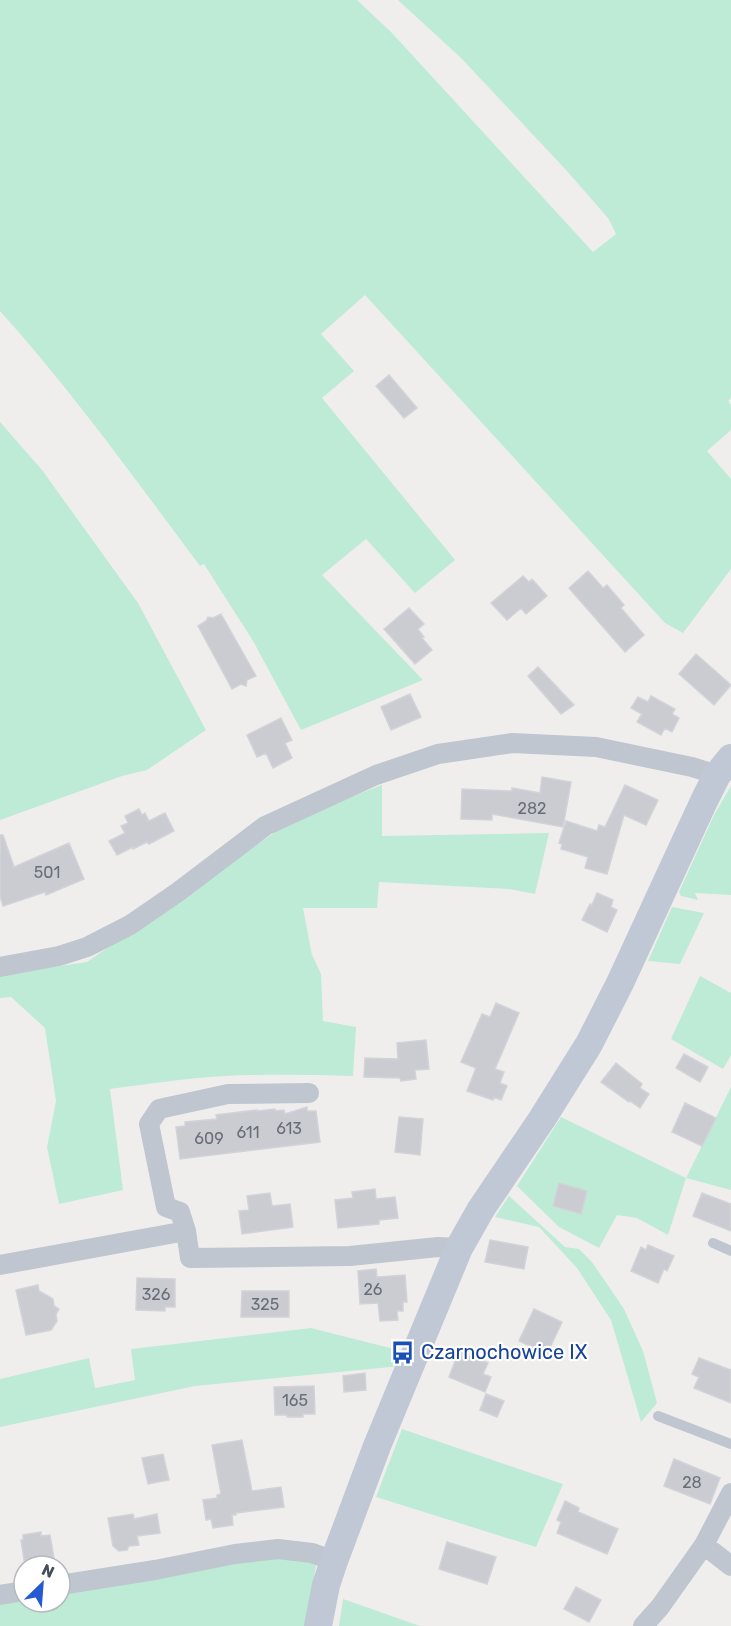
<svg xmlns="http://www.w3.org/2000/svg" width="731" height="1626" font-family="Rubik,sans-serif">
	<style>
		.green { fill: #beebd5 }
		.building { fill: #caccd2; stroke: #d2d3d8; stroke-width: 1.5 }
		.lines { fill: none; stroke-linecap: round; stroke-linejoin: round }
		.lane { stroke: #bfc6cf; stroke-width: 10 }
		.street { stroke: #bfc6cf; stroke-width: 20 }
		.secondary { stroke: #c1c8d5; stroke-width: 28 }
		.labels { text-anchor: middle; stroke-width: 4.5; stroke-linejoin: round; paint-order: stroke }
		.number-label { font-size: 16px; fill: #686e77 }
		.transit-label { font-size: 20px; fill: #164399; stroke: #fff; text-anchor: start }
	</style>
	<rect width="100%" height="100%" fill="#f0eeed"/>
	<path class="green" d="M 0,0 L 357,0 L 391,32 L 593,252 L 616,234 L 608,218 L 567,171 L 461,58 L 398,0 L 731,0 L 731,398 L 728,401 L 731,405 L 731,430 L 707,451 L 731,479 L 731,569 L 683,633 L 665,623 L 365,295 L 321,334 L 354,371 L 322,398 L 455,560 L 415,593 L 366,539 L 322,575 L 423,680 L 301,730 L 253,641 L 204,564 L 200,566 C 135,479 72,391 0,311 Z
		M 0,422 L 42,470 L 138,603 L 206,730 L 147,770 L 122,776 L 0,820 Z
		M 382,785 L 382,836 L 549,833 L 535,894 L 509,889 L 379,882 L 377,908 L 303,908 L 312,955 L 321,974 L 323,1021 L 356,1027 L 353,1076 C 310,1075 267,1074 224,1076 C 186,1078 148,1084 110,1089 L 123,1190 L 59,1204 L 47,1147 L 56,1101 L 45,1028 L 11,997 L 0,998 L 0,975 L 87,962 L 294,819 Z
		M 731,786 L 731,895 L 695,893 L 698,900 L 681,896 L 679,892 L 714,815 Z
		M 672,907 L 704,913 L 680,964 L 648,961 Z
		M 700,976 L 731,993 L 731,1055 L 723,1069 L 671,1039 Z
		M 731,1087 L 731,1190 L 686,1178 L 668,1235 L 637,1218 L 617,1215 L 599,1248 L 559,1227 L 517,1186 L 561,1117 L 686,1178 Z
		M 509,1196 L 565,1247 L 579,1249 L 592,1262 L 624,1309 L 643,1351 L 657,1403 L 641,1422 L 611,1320 L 577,1268 L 539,1227 L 495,1217 Z
		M 311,1328 L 406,1352 L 401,1366 L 195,1386 L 0,1427 L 0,1379 L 89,1358 L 95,1388 L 135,1380 L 131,1349 Z
		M 402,1429 L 563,1484 L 536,1547 L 376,1497 Z
		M 279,1552 L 312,1558 L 316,1566 L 305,1626 L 0,1626 L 0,1600 L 24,1596 L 24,1602 L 60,1602 L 60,1590 Z
		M 343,1599 L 420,1626 L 339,1626 Z"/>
	<path class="building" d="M 389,375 L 417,408 L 404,418 L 376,386 Z
		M 588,571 L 603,588 L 607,585 L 624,605 L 621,608 L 644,635 L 625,652 L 569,588 Z
		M 523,576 L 529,582 L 532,579 L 547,596 L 526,614 L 521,608 L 507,620 L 491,603 Z
		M 409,608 L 424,624 L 418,629 L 424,637 L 422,638 L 432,650 L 415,664 L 384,629 Z
		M 221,614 L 256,676 L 247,680 L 246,686 L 241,684 L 232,689 L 198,626 L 206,621 L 208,617 L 213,618 Z
		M 696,654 L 731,685 L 714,705 L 679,674 Z
		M 538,667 L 574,705 L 561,714 L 528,676 Z
		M 410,694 L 421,717 L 391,730 L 381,707 Z
		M 651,696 L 675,709 L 672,714 L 679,718 L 672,732 L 665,728 L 661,735 L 637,722 L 642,714 L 631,708 L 638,697 L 648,702 Z
		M 281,718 L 292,740 L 285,743 L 292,758 L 273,768 L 266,753 L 257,757 L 247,735 Z
		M 542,777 L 571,782 L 563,827 L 492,814 L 492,820 L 461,819 L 462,789 L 512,791 L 512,788 L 540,793 Z
		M 625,785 L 658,800 L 646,825 L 624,815 L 607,874 L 585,868 L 588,857 L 561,849 L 562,844 L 559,843 L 566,821 L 597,831 L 599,825 L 605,827 Z
		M 139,809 L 142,815 L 145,813 L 149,821 L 165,813 L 174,831 L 149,844 L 147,842 L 133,849 L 133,847 L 117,855 L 109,841 L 125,833 L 121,826 L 128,823 L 125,816 Z
		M 0,835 L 3,835 L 14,867 L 69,843 L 84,879 L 46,895 L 45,892 L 3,906 L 0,896 Z
		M 597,893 L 613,900 L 611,907 L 617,910 L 607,932 L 582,920 L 590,904 L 592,905 Z
		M 496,1003 L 519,1013 L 495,1069 L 504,1072 L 500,1083 L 507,1086 L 501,1100 L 494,1097 L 493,1100 L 467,1091 L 476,1068 L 461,1062 L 482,1014 L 490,1017 Z
		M 426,1040 L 429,1069 L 415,1070 L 416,1079 L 401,1081 L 400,1078 L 364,1077 L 365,1058 L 398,1059 L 397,1043 Z
		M 684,1054 L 708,1067 L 700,1082 L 676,1068 Z
		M 616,1063 L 642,1084 L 640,1088 L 649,1094 L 640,1108 L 630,1101 L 629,1102 L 601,1082 Z
		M 685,1103 L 716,1118 L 702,1146 L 672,1132 Z
		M 307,1107 L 307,1111 L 316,1111 L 320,1142 L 180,1159 L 176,1127 L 185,1126 L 185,1122 L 217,1119 L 216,1115 L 257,1110 L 257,1111 L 275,1109 L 275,1111 L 284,1110 L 285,1114 Z
		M 399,1117 L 423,1119 L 420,1155 L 395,1152 Z
		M 559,1183 L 587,1191 L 581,1214 L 553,1206 Z
		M 375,1189 L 376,1199 L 395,1197 L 398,1218 L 379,1220 L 379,1224 L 338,1228 L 335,1200 L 353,1198 L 352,1192 Z
		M 270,1193 L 272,1206 L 290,1204 L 293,1227 L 242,1234 L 239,1211 L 249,1210 L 247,1196 Z
		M 702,1193 L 731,1204 L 731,1231 L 693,1216 Z
		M 490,1240 L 528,1247 L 524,1269 L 485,1262 Z
		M 648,1245 L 674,1256 L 667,1271 L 664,1269 L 658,1283 L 631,1271 L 641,1247 L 646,1250 Z
		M 376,1269 L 377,1277 L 405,1275 L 407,1302 L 403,1302 L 403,1311 L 397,1311 L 398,1320 L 380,1321 L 378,1303 L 360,1304 L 358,1271 Z
		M 137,1278 L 175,1279 L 175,1307 L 165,1307 L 165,1311 L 136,1310 Z
		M 38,1285 L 39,1291 L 53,1299 L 54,1306 L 59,1309 L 56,1314 L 57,1321 L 51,1330 L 26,1335 L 16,1290 Z
		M 242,1291 L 289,1291 L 289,1317 L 241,1317 Z
		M 534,1309 L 562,1322 L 547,1354 L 519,1341 Z
		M 459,1351 L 488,1363 L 483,1374 L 491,1377 L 485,1392 L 449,1377 Z
		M 699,1358 L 731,1370 L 731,1403 L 694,1388 L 699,1377 L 692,1374 Z
		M 365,1373 L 366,1390 L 344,1392 L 343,1376 Z
		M 314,1386 L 315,1414 L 303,1414 L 303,1417 L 287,1417 L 287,1415 L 275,1415 L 274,1387 Z
		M 486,1394 L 504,1401 L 497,1417 L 480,1410 Z
		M 242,1440 L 252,1491 L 281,1487 L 284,1507 L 236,1513 L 236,1515 L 232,1515 L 233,1525 L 213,1528 L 211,1519 L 206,1520 L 203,1500 L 217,1498 L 217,1495 L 221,1494 L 212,1445 Z
		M 163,1454 L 169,1480 L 148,1484 L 142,1458 Z
		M 674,1459 L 720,1478 L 710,1504 L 664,1486 Z
		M 565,1501 L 579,1508 L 578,1512 L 618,1529 L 607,1554 L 557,1533 L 561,1522 L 557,1520 Z
		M 133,1514 L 134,1519 L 157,1514 L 160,1533 L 137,1536 L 139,1545 L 129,1546 L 127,1550 L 119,1551 L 113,1546 L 108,1518 Z
		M 41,1532 L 41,1536 L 50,1535 L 55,1564 L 42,1566 L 25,1566 L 21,1540 L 23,1540 L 23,1535 Z
		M 447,1542 L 496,1557 L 487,1584 L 439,1569 Z
		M 576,1587 L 601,1600 L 589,1622 L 564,1609 Z"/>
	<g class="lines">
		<path class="lane" d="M 713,1243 L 731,1251
			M 658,1416 L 731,1444"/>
		<path class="street" d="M 0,967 L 59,956 L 87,947 L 130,925 L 178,892 L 265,826 L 376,775 L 438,754 L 512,743 L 596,747 L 692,767 L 717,775
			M 186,1231 L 180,1212 L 166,1207 L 149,1124 L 159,1109 L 228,1094 L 309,1093
			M 0,1265 L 186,1231 L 190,1258 L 350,1256 L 438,1247 L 459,1248
			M 704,1545 L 731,1566
			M 60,1585 L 155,1570 L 235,1554 L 278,1549 L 312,1553 L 334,1561
			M 0,1595 L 24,1591
			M 643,1626 L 660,1607 L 704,1545 L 731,1493"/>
		<path class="secondary" d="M 318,1626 L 326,1585 L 334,1561 L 377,1446 L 459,1248 L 481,1209 L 542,1119 L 589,1044 L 620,983 L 704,801 L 717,775 L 731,758"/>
	</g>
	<defs>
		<symbol id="bus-bare" viewBox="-9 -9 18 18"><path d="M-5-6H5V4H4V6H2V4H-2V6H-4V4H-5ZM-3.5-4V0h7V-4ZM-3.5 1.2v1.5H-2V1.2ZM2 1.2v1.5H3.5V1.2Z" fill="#1a4fb4" stroke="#fff" stroke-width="2.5" paint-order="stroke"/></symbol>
	</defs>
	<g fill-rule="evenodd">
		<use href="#bus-bare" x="386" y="1336" width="33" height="33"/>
	</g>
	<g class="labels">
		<g class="number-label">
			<text x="532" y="814">282</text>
			<text x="47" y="878">501</text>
			<text x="289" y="1134">613</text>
			<text x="248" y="1138">611</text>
			<text x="209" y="1144">609</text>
			<text x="373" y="1295">26</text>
			<text x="156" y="1300">326</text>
			<text x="265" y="1310">325</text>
			<text x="295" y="1406">165</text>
			<text x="692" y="1488">28</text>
		</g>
		<g class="transit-label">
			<text x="421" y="1359">Czarnochowice IX</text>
		</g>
	</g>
	<g transform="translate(42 1584) rotate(25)"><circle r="28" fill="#ffffff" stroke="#b5b8bd" stroke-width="1.5"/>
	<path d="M0-4.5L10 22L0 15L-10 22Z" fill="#255ad2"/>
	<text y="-9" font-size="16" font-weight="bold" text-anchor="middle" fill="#474e59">N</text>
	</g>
</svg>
